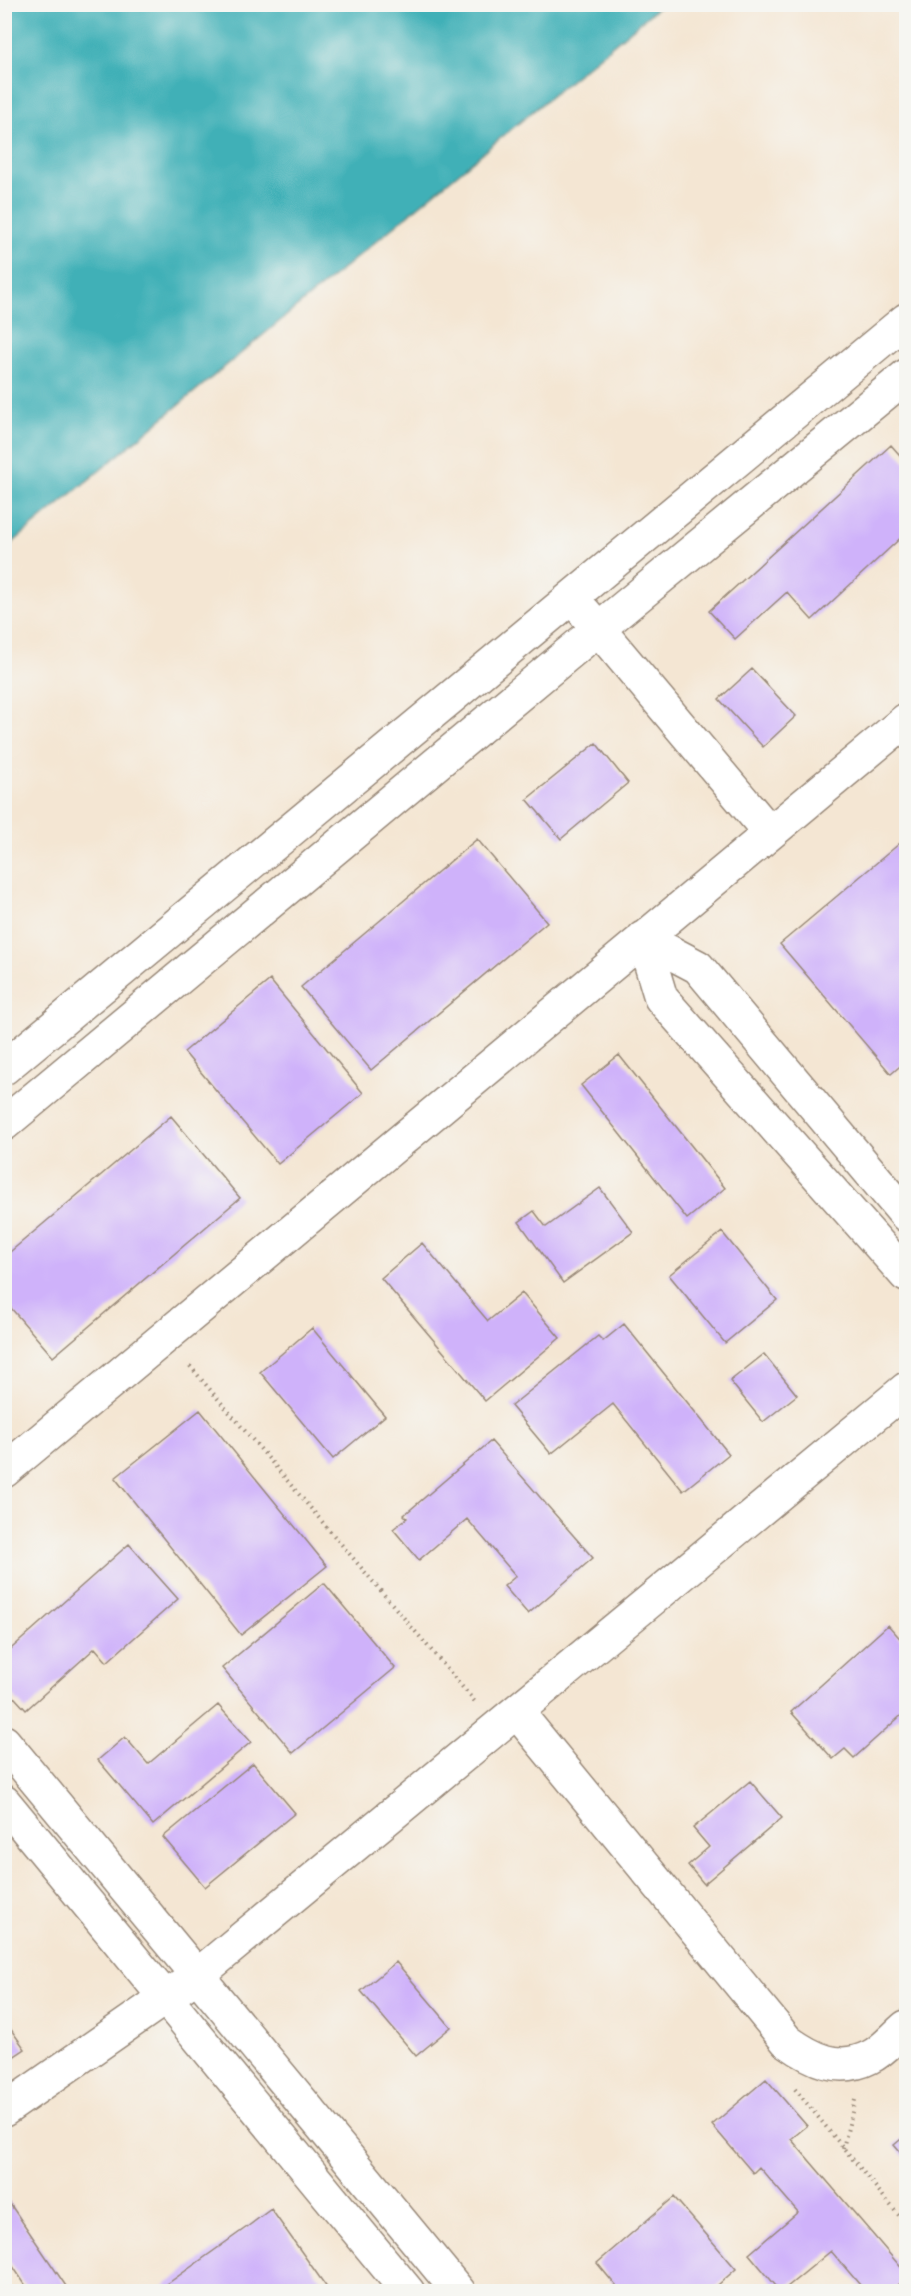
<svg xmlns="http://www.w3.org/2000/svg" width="911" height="2296" font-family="Mynerve,sans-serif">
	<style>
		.water { fill: #3fb0b7; stroke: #3d6d6a; stroke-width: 1.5 }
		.building { fill: #cfb2fa }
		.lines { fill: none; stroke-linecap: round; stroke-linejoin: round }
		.tertiary-casing { stroke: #988878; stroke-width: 36 }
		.path { stroke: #988878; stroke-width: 4; stroke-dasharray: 1.5 4.5; stroke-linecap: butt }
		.tertiary { stroke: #fff; stroke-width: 33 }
	</style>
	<rect width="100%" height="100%" fill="#f6f6f2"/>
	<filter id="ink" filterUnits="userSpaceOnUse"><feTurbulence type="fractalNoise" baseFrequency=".0167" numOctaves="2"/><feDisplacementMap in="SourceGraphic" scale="12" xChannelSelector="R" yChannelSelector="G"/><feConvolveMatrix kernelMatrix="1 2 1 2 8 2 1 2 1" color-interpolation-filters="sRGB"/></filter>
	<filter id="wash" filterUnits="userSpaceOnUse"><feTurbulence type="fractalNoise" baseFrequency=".008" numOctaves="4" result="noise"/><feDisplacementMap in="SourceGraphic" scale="24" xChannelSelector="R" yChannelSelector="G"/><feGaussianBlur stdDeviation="1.35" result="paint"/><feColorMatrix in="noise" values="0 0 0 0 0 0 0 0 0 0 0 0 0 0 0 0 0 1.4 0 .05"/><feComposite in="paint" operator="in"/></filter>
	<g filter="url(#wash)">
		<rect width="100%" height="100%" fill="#f4e6d3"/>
		<path class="water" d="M 5,4 L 661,4 L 661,5 L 5,549 Z"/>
		<g id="blocks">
			<path class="building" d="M 891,445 L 906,462 L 906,533 L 812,620 L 787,592 L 735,639 L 709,611 Z
				M 752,669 L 796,716 L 763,747 L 719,699 Z
				M 596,743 L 628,783 L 561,839 L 527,799 Z
				M 906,838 L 906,1061 L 891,1074 L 780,944 Z
				M 477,839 L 547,922 L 371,1070 L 301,987 Z
				M 270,980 L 363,1093 L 278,1164 L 184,1052 Z
				M 619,1055 L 725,1188 L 687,1219 L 581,1085 Z
				M 171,1116 L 240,1198 L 53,1357 L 4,1300 L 4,1257 Z
				M 600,1188 L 633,1232 L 563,1283 L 519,1222 L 534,1211 L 546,1227 Z
				M 722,1232 L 777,1300 L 725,1343 L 669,1275 Z
				M 422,1243 L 488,1321 L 522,1293 L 560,1338 L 485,1401 L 381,1278 Z
				M 624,1324 L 729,1454 L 683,1491 L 613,1404 L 551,1454 L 511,1406 L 598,1336 L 603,1341 Z
				M 312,1328 L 385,1416 L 333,1459 L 260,1372 Z
				M 764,1354 L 797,1395 L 763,1422 L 730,1381 Z
				M 200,1410 L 327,1566 L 241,1635 L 115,1478 Z
				M 491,1441 L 593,1558 L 528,1614 L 504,1586 L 516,1576 L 467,1519 L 419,1560 L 393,1529 L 407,1518 L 404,1515 Z
				M 129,1544 L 178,1599 L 107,1662 L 95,1648 L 26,1710 L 4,1686 L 4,1655 Z
				M 324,1583 L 395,1668 L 293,1753 L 222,1668 Z
				M 888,1625 L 906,1645 L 906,1711 L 854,1758 L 845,1749 L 833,1759 L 791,1712 Z
				M 218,1705 L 251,1742 L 153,1825 L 98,1760 L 125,1737 L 148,1764 Z
				M 253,1763 L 295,1813 L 205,1887 L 163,1837 Z
				M 750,1781 L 782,1818 L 704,1884 L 688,1865 L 709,1847 L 693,1828 Z
				M 396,1962 L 451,2027 L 416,2056 L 361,1991 Z
				M 4,2020 L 25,2049 L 4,2063 Z
				M 766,2079 L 807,2126 L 791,2139 L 905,2272 L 906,2280 L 887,2292 L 866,2292 L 831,2251 L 781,2292 L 749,2254 L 798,2212 L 759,2167 L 753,2173 L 712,2125 Z
				M 906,2135 L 906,2159 L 894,2145 Z
				M 4,2195 L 70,2292 L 30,2292 L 4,2253 Z
				M 674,2197 L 736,2269 L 710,2292 L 621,2292 L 597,2263 Z
				M 271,2209 L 330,2292 L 156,2292 L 247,2227 Z"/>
		</g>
	</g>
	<g filter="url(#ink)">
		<use href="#blocks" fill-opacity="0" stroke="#988878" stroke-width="1.5"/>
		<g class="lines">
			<defs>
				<path id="tertiary" d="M 585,613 L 769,832
					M 643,938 L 661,998 L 906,1275
					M 643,938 L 698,967 L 906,1215
					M 4,1068 L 906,320
					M 4,1124 L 598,629 L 906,376
					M 4,1471 L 906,720
					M 517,1712 L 787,2041 C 812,2059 839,2073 870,2057 C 883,2051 895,2036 906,2027
					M 4,1742 L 459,2292
					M 4,1802 L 408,2292
					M 4,2110 L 198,1975 L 906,1389"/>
			</defs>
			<use href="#tertiary" class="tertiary-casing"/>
			<path class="path" d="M 190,1366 L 476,1703
				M 795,2089 L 906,2224
				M 843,2148 L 856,2096"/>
			<use href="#tertiary" class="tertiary"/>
		</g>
	</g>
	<rect width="911" height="2296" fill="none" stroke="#f6f6f2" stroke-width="24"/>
</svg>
